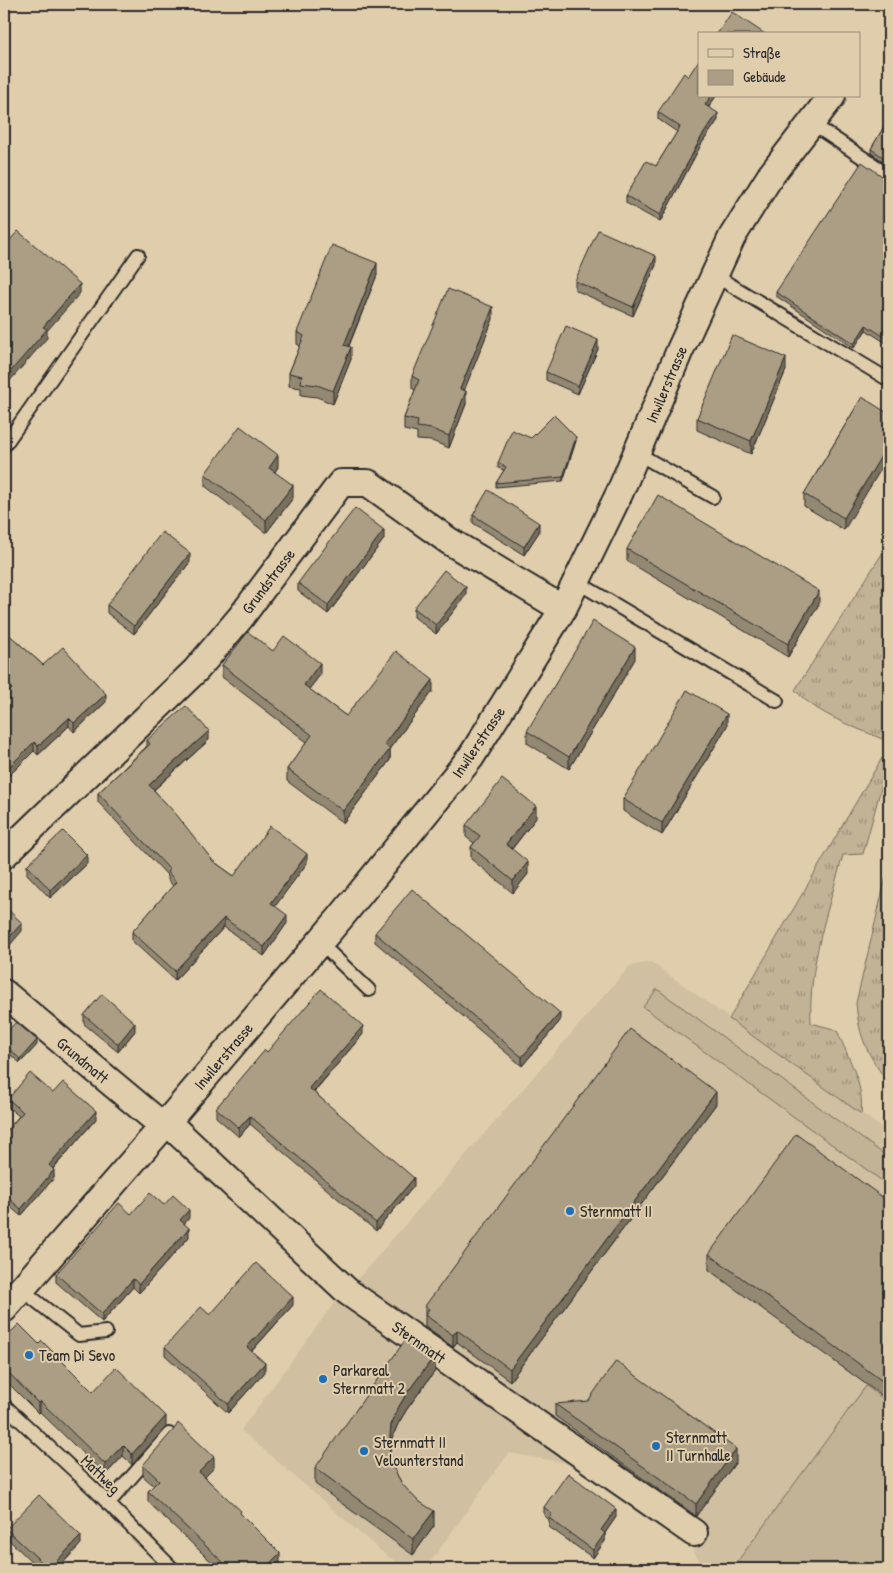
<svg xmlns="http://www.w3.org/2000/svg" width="893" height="1573" font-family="'Patrick Hand',sans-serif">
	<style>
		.built { fill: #d0bfa0 }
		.grass { fill: url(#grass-tufts); stroke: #766e60 }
		.pitch { fill: #c2b296; stroke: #766e60 }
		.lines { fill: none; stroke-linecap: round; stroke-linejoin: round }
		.service-casing { stroke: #2b2b2b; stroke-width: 16 }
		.minor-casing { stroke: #2b2b2b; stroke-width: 30 }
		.service { stroke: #e0cdab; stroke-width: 12 }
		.minor { stroke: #e0cdab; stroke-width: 26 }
		.wall { fill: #938872; stroke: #2b2b2b }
		.shaded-wall { fill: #786f5d; stroke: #2b2b2b }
		.building { fill: #ab9e85; stroke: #2b2b2b }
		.poi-dot { fill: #1f6fb2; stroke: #e0cdab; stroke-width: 2 }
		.labels { text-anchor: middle; stroke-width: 4; stroke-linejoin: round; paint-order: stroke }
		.street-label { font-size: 16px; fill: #2b2b2b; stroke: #e0cdab }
		.poi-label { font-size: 16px; fill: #2b2b2b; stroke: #e0cdab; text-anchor: start }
	</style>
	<defs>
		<pattern id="grass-tufts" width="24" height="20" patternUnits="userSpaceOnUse" patternTransform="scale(1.25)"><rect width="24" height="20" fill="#c2b296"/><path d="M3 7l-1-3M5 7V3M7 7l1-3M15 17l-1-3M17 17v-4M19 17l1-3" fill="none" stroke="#9e917b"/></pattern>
	</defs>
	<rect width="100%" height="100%" fill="#e0cdab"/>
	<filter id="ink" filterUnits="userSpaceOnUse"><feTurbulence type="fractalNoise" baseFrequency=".02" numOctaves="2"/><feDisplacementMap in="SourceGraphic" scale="10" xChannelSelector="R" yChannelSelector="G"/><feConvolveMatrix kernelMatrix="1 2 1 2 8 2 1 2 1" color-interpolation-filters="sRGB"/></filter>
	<g filter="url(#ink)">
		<path class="built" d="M 651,962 L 889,1133 L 889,1569 L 704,1569 L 686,1538 L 578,1465 L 509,1453 L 425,1569 L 407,1569 L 382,1552 L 241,1430 L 337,1299 L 363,1273 L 630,966 Z"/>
		<path class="grass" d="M 889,543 L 889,742 C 858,728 818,716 795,690 Z
			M 882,758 L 887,766 L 863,854 L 843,855 C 828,911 808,965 811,1023 L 837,1030 C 847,1056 865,1085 861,1114 L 729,1019 Z
			M 889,864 L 889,1084 C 868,1055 859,1039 856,1003 Z"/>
		<path class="pitch" d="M 657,989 L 889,1158 L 889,1186 L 643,1007 Z
			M 866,1386 L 889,1403 L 889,1569 L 732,1569 Z"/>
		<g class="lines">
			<defs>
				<path id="service" d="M 811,123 L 889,175
					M 714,275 L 889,380
					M 4,446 L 138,255
					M 637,453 L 713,497
					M 577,582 L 777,701
					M 319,942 L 369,990
					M 21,1289 L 79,1335 L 106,1332
					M 4,1405 L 95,1490 L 173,1569
					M 108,1504 L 169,1434"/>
				<path id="minor" d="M 4,855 L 196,670 L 241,617 L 341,483 L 368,483 L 449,541 L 563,609
					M 4,993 L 163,1126
					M 167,1122 L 348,1292 L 694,1533
					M 4,1309 L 167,1122 L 341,917 L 471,757 L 563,609 L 620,492 L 680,350 L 732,237 L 771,175 L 832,96"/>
			</defs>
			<use href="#service" class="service-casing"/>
			<use href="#minor" class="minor-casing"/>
			<use href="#service" class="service"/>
			<use href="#minor" class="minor"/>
		</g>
		<path class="wall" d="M 699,96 L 716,96 L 709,107 L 718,120 L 702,143 L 660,222 L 626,203 L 626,196 L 656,166 L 677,132 L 658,119 L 658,112 Z
			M 889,118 L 889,165 L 871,153 L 871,149 Z
			M 885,178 L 889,178 L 889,345 L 866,330 L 854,348 L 776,296 L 776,292 Z
			M 656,265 L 633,316 L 575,290 L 575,281 Z
			M 377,275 L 349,346 L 351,359 L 333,404 L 317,397 L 301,395 L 301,388 L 289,386 L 289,373 L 300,346 L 297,344 L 297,332 Z
			M 493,319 L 464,390 L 466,404 L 449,448 L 432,441 L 417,440 L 417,433 L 404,430 L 404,418 L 415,390 L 412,388 L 412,376 Z
			M 598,349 L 578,394 L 546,380 L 546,372 Z
			M 786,370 L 751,454 L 697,430 L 697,418 Z
			M 862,397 L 844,530 L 804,506 L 804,494 Z
			M 531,438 L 576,441 L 563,481 L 496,487 L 496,483 L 504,470 L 498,468 L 498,463 Z
			M 278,467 L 275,472 L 293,498 L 266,533 L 205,486 L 205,474 Z
			M 473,515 L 539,532 L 524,555 L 473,523 Z
			M 384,539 L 328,614 L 298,591 L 298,583 Z
			M 627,549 L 819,604 L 788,657 L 627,561 Z
			M 190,562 L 134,634 L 107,613 L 107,605 Z
			M 466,595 L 436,634 L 414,617 L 414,608 Z
			M 4,630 L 43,665 L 106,702 L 74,732 L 69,726 L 38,755 L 34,751 L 8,694 L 4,690 Z
			M 273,651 L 320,675 L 309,689 L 346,716 L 433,691 L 390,748 L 390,760 L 343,823 L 287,781 L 287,769 L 307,742 L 222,677 L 222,665 Z
			M 635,659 L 569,769 L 527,743 L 527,731 Z
			M 727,726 L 662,835 L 623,811 L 623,799 Z
			M 147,740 L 209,740 L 154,790 L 213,861 L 234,876 L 307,863 L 275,906 L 287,923 L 264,956 L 224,927 L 175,980 L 132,941 L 132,932 L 173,886 L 168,880 L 168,876 L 98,802 L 98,793 L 147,746 Z
			M 536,818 L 512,849 L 528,874 L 513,893 L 471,859 L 471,847 L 474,843 L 466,837 L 466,825 Z
			M 87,864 L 50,898 L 27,874 L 27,865 Z
			M 375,933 L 560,1021 L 522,1066 L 375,942 Z
			M 84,1015 L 135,1031 L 118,1052 L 84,1024 Z
			M 363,1034 L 314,1092 L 414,1186 L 376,1231 L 250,1124 L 239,1137 L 216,1117 L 216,1108 L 267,1052 Z
			M 4,1035 L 37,1045 L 20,1063 L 4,1049 Z
			M 53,1093 L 96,1119 L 53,1169 L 54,1178 L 21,1216 L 8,1205 L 5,1209 L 4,1209 L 4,1134 L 19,1116 L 8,1107 L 8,1099 Z
			M 716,1104 L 510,1381 L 457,1342 L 453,1347 L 425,1327 L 425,1306 Z
			M 889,1202 L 889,1401 L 709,1270 L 709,1254 Z
			M 164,1205 L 189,1218 L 184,1224 L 189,1237 L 139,1293 L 133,1287 L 102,1322 L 56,1282 L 56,1274 L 131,1214 Z
			M 293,1305 L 252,1351 L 265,1372 L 228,1413 L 165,1355 L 165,1347 L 210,1315 Z
			M 4,1339 L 39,1344 L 93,1392 L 166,1427 L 132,1465 L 123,1456 L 105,1475 L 40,1412 L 38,1413 L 4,1379 Z
			M 435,1371 L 407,1409 L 398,1424 L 391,1440 L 390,1451 L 393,1467 L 402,1484 L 434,1526 L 413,1555 L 315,1484 L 315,1468 Z
			M 555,1404 L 736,1462 L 696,1516 L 555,1416 Z
			M 143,1465 L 214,1468 L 205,1477 L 241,1514 L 280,1564 L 274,1569 L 219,1569 L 148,1502 L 148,1491 L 154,1486 L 143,1476 Z
			M 544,1507 L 616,1517 L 605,1533 L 605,1541 L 593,1558 L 549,1527 L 549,1520 L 544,1515 Z
			M 6,1529 L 81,1544 L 57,1569 L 39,1569 L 6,1537 Z"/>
		<path class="shaded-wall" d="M 711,96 L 716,96 L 705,112 L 705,105 Z
			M 718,113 L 718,120 L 702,143 L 660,222 L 660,215 L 702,136 Z
			M 656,256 L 656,265 L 633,316 L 633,307 Z
			M 377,263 L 377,275 L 344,357 L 344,345 Z
			M 80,284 L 80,293 L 47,331 L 47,338 L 8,383 L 8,391 L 4,396 L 4,379 L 43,327 Z
			M 493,307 L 493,319 L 460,401 L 460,389 Z
			M 866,325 L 866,330 L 854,348 L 854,344 Z
			M 598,340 L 598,349 L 578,394 L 578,386 Z
			M 351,347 L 351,359 L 333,404 L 333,391 Z
			M 786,358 L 786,370 L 751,454 L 751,441 Z
			M 466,391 L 466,404 L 449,448 L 449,436 Z
			M 576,437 L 576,441 L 563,481 L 563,477 Z
			M 889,443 L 889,456 L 844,530 L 844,518 Z
			M 278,455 L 278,467 L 269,480 L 269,468 Z
			M 293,485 L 293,498 L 266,533 L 266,520 Z
			M 539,523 L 539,532 L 524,555 L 524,547 Z
			M 384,530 L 384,539 L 328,614 L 328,605 Z
			M 190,553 L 190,562 L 134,634 L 134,626 Z
			M 466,587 L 466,595 L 436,634 L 436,625 Z
			M 819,591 L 819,604 L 788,657 L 788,644 Z
			M 635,647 L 635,659 L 569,769 L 569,757 Z
			M 320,663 L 320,675 L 304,696 L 304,685 Z
			M 433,680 L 433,691 L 384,756 L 384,744 Z
			M 106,694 L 106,702 L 74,732 L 74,723 Z
			M 727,714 L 727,726 L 662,835 L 662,823 Z
			M 69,718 L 69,726 L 38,755 L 38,746 Z
			M 209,731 L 209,740 L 149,794 L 149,785 Z
			M 34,742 L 34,751 L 4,781 L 4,772 Z
			M 390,749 L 390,760 L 343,823 L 343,811 Z
			M 536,806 L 536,818 L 506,856 L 506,844 Z
			M 307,854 L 307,863 L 271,912 L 271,903 Z
			M 87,855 L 87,864 L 50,898 L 50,890 Z
			M 528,862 L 528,874 L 513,893 L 513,881 Z
			M 287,915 L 287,923 L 264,956 L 264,947 Z
			M 224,918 L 224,927 L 175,980 L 175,971 Z
			M 22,923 L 22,931 L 4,952 L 4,943 Z
			M 560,1013 L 560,1021 L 522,1066 L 522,1057 Z
			M 135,1023 L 135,1031 L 118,1052 L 118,1044 Z
			M 363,1026 L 363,1034 L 309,1097 L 309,1088 Z
			M 37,1040 L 37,1045 L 20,1063 L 20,1059 Z
			M 716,1092 L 716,1104 L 510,1381 L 510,1369 Z
			M 96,1111 L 96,1119 L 49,1173 L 49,1165 Z
			M 250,1116 L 250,1124 L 239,1137 L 239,1128 Z
			M 54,1170 L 54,1178 L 21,1216 L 21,1209 Z
			M 414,1178 L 414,1186 L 376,1231 L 376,1223 Z
			M 8,1198 L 8,1205 L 5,1209 L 5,1202 Z
			M 189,1210 L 189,1218 L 180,1229 L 180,1220 Z
			M 189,1228 L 189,1237 L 139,1293 L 139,1284 Z
			M 133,1279 L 133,1287 L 102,1322 L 102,1314 Z
			M 293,1297 L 293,1305 L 247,1356 L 247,1347 Z
			M 457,1330 L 457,1342 L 453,1347 L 453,1335 Z
			M 435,1355 L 435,1371 L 407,1409 L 398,1424 L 391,1440 L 389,1462 L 389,1447 L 391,1425 L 398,1408 L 407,1393 Z
			M 265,1363 L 265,1372 L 228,1413 L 228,1404 Z
			M 40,1401 L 40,1412 L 38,1413 L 38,1403 Z
			M 166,1416 L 166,1427 L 132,1465 L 132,1454 Z
			M 123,1445 L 123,1456 L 105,1475 L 105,1464 Z
			M 736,1449 L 736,1462 L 696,1516 L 696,1504 Z
			M 214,1457 L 214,1468 L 199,1483 L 199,1472 Z
			M 616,1509 L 616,1517 L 605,1533 L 605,1541 L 593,1558 L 593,1550 L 601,1530 Z
			M 434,1511 L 434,1526 L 413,1555 L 413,1539 Z
			M 81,1536 L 81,1544 L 57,1569 L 49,1569 Z
			M 280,1553 L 280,1564 L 274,1569 L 267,1569 L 267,1566 Z"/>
		<path class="building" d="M 732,12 L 765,34 L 717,34 Z
			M 699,60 L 699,96 L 711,96 L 705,105 L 718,113 L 702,136 L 660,215 L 626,196 L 646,161 L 656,166 L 680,127 L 658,112 L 684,73 L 688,77 Z
			M 889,118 L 889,161 L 871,149 Z
			M 862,162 L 885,178 L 889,178 L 889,340 L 866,325 L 854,344 L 776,292 Z
			M 598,230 L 656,256 L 633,307 L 575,281 Z
			M 18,231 L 80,284 L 43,327 L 47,329 L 4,379 L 4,247 Z
			M 332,245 L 377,263 L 344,345 L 351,347 L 333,391 L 317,385 L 301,383 L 302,376 L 289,373 L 304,336 L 297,332 Z
			M 448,289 L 493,307 L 460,389 L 466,391 L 449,436 L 432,429 L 417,427 L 418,421 L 404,418 L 419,380 L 412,376 Z
			M 566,326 L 598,340 L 578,386 L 546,372 Z
			M 732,335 L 786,358 L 751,441 L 697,418 Z
			M 4,380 L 8,383 L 4,388 Z
			M 862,397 L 889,414 L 889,443 L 844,518 L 804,494 Z
			M 554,415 L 576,437 L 563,477 L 496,483 L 506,467 L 498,463 L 512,430 L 531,438 Z
			M 240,426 L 278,455 L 269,468 L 293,485 L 266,520 L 205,474 Z
			M 488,490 L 539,523 L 524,547 L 473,515 Z
			M 658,495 L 819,591 L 788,644 L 627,549 Z
			M 355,508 L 384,530 L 328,605 L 298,583 Z
			M 162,532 L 190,553 L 134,626 L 107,605 Z
			M 444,570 L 466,587 L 436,625 L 414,608 Z
			M 593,621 L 635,647 L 569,757 L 527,731 Z
			M 4,630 L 43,665 L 63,647 L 106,694 L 74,723 L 69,718 L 38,746 L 34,742 L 4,772 L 4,697 L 12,689 L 4,681 Z
			M 248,632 L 273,651 L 284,636 L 320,663 L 304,685 L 346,716 L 396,651 L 433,680 L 384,744 L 390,749 L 343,811 L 287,769 L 312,735 L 222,665 Z
			M 687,690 L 727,714 L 662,823 L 623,799 Z
			M 186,706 L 209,731 L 149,785 L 176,814 L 213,861 L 234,876 L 270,826 L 307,854 L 271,903 L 287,915 L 264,947 L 224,918 L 175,971 L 132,932 L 176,882 L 168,872 L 170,870 L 98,793 L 150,744 L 147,740 Z
			M 502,779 L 536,806 L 506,844 L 528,862 L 513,881 L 471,847 L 480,836 L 466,825 Z
			M 63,831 L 87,855 L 50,890 L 27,865 Z
			M 412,889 L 560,1013 L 522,1057 L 375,933 Z
			M 4,906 L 22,923 L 4,943 Z
			M 321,989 L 363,1026 L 309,1088 L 414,1178 L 376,1223 L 250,1116 L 239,1128 L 216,1108 L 265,1050 L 267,1052 Z
			M 102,994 L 135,1023 L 118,1044 L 84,1015 Z
			M 16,1022 L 37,1040 L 20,1059 L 4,1044 L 4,1035 Z
			M 630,1029 L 716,1092 L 510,1369 L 457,1330 L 453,1335 L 425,1315 L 429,1309 L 425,1306 Z
			M 30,1073 L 53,1093 L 63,1082 L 96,1111 L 49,1165 L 54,1170 L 21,1209 L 8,1198 L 5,1202 L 4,1201 L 4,1134 L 23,1112 L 8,1099 Z
			M 796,1134 L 889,1202 L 889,1386 L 709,1254 Z
			M 150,1193 L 164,1205 L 173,1195 L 189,1210 L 180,1220 L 189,1228 L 139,1284 L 133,1279 L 102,1314 L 56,1274 L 119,1203 L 131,1214 Z
			M 256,1263 L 293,1297 L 247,1347 L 265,1363 L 228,1404 L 165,1347 L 201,1307 L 210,1315 Z
			M 19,1324 L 39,1344 L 42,1341 L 93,1392 L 116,1367 L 166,1416 L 132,1454 L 123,1445 L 105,1464 L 40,1401 L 38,1403 L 4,1368 L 4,1339 Z
			M 408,1336 L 435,1355 L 407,1393 L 398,1408 L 391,1425 L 389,1447 L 393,1467 L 402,1484 L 417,1500 L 434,1511 L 413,1539 L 315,1468 Z
			M 616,1361 L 736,1449 L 696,1504 L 555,1404 L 588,1401 Z
			M 178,1423 L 214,1457 L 199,1472 L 241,1511 L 240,1513 L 280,1553 L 267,1566 L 270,1569 L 224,1569 L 227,1566 L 148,1491 L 159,1480 L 143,1465 L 175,1428 Z
			M 568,1473 L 616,1509 L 601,1530 L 605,1533 L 593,1550 L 549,1518 L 552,1514 L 544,1507 Z
			M 39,1495 L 81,1536 L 49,1569 L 6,1529 Z"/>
	</g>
	<g class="poi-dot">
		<circle cx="570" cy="1211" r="5"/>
		<circle cx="29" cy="1355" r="5"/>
		<circle cx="323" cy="1379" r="5"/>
		<circle cx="656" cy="1446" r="5"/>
		<circle cx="364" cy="1451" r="5"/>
	</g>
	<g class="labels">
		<g class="street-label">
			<text transform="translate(666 384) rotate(-67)" y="6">Inwilerstrasse</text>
			<text transform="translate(268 581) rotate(-53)" y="6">Grundstrasse</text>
			<text transform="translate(478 742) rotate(-56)" y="6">Inwilerstrasse</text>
			<text transform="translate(223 1056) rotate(-50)" y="6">Inwilerstrasse</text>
			<text transform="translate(83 1060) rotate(40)" y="6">Grundmatt</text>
			<text transform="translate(419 1342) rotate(35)" y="6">Sternmatt</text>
			<text transform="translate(101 1474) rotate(44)" y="6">Mattweg</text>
		</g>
		<g class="poi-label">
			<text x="580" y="1217">Sternmatt II</text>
			<text x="39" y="1361">Team Di Sevo</text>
			<text x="333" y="1376">Parkareal<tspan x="333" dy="18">Sternmatt 2</tspan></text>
			<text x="666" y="1443">Sternmatt<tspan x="666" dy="18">II Turnhalle</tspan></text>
			<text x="374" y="1448">Sternmatt II<tspan x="374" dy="18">Velounterstand</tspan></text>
		</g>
	</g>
	<rect width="893" height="1573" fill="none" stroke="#e0cdab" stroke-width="20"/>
	<rect x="10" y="10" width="873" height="1553" fill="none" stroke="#2b2b2b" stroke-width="2" filter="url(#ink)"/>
	<rect x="698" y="32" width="162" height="65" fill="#e0cdab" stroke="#988c78"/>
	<rect x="708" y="49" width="25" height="8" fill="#e0cdab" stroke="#988c78"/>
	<text x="743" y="58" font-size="15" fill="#2b2b2b">Straße</text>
	<rect x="708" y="70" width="25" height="15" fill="#ab9e85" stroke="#988c78"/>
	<text x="743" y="82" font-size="15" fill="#2b2b2b">Gebäude</text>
</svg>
